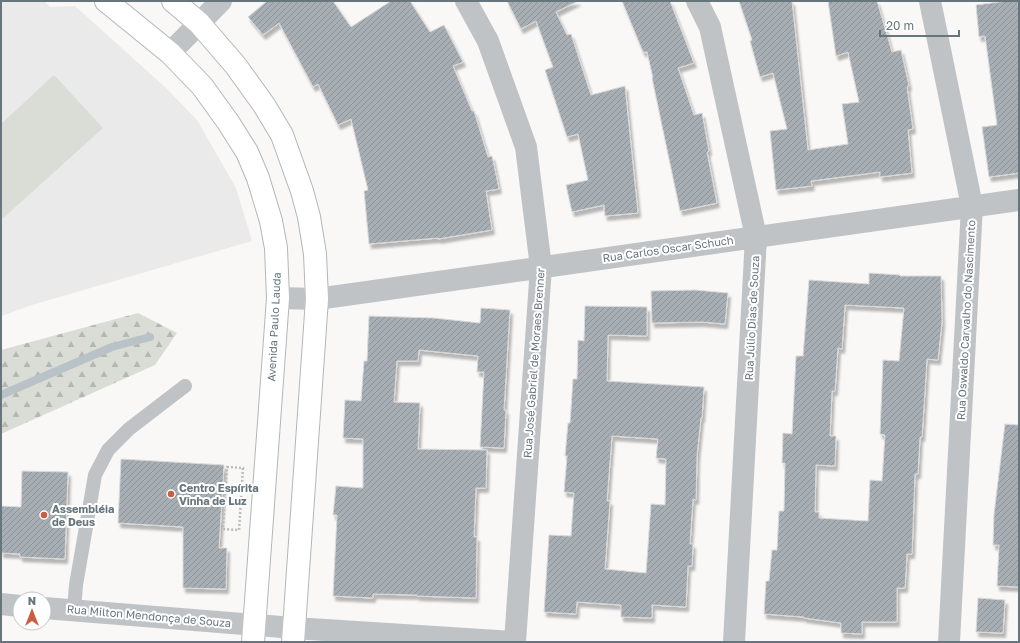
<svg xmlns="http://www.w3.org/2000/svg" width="1020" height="643" font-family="'Golos Text',sans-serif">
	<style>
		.built { fill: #e9eae9 }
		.forest { fill: url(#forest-firs) }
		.park { fill: #d9ddd6 }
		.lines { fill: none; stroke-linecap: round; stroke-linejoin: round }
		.stream { stroke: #b9c3c7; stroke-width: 8 }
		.building { fill: url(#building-hatch); stroke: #dadad9; fill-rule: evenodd; filter: url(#shadow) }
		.secondary-casing { stroke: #b1b7ba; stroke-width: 24 }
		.path { stroke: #b9bcbe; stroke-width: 2.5; stroke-dasharray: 2 2; stroke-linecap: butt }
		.service { stroke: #bfc3c6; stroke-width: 14 }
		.minor { stroke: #bfc3c6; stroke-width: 22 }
		.secondary { stroke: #fff; stroke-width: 22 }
		.poi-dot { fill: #cd5d42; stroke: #fff; stroke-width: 1.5 }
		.labels { text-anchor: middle; stroke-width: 4; stroke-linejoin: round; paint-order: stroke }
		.street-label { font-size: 11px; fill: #67757d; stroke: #fff }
		.poi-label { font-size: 11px; font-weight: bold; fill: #67757d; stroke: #fff; text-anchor: start }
	</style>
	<defs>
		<pattern id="forest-firs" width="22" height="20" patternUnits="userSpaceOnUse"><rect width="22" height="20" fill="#d9ddd6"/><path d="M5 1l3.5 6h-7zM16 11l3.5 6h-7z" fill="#b4b8b3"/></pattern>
		<pattern id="building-hatch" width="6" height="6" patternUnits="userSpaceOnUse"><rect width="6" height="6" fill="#a8afb4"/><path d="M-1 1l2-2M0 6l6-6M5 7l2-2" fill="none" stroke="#8d9398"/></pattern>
		<filter id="shadow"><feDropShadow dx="2.5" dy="4.5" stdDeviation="1" flood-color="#0004"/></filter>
	</defs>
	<rect width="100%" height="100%" fill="#f9f8f7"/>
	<path class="built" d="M 1,1 L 44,1 L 50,7 L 75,6 L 166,88 L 197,120 L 236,188 L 252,241 L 32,305 L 1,316 Z"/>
	<path class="forest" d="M 138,313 L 177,333 L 155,365 L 1,434 L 1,350 Z"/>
	<path class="park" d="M 54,75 L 103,128 L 1,220 L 1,124 Z"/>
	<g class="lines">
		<path class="stream" d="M 1,395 L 112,347 L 150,337"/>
	</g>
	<path class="building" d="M 267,1 L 333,1 L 351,27 L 391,1 L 410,1 L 430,32 L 444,25 L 463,62 L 453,66 L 472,111 L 474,111 L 488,157 L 492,156 L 499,189 L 486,191 L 492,230 L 438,239 L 438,238 L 369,244 L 364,191 L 368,190 L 351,119 L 338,125 L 318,84 L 313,87 L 279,23 L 263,35 L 248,17 Z
		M 507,1 L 578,1 L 556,12 L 567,35 L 571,34 L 591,95 L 625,86 L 638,213 L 605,216 L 604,205 L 572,212 L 566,185 L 588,180 L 578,134 L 567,137 L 545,70 L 553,67 L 536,21 L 521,29 Z
		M 622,1 L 670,1 L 694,63 L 678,68 L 694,115 L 702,113 L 709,151 L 707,152 L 717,203 L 680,211 L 652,78 L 653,78 L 647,52 L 643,52 Z
		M 739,1 L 792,1 L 808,150 L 848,144 L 842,104 L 859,102 L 848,52 L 836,56 L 828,1 L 877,1 L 892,52 L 901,50 L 909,86 L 907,87 L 913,129 L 908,130 L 912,173 L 880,177 L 880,172 L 811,181 L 812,186 L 776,190 L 770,131 L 787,129 L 773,73 L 760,77 L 750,41 L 752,40 Z
		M 1007,1 L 1018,1 L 1019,15 L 1019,173 L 989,177 L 982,127 L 997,125 L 985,36 L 979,37 L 976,5 Z
		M 869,273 L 900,275 L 900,276 L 941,276 L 942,322 L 938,360 L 927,359 L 922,437 L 920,437 L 918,474 L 915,474 L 912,554 L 907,554 L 905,588 L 897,588 L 897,622 L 862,622 L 862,634 L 841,633 L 841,623 L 804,618 L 804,617 L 764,614 L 766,581 L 769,581 L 772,550 L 777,550 L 779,511 L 784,511 L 785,463 L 782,463 L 783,433 L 792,434 L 796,356 L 803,356 L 809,280 L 869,284 ZM 845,305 L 904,308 L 899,361 L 883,360 L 880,434 L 885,435 L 882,481 L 870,480 L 868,521 L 819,518 L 819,512 L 815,512 L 816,465 L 835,466 L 836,436 L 830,436 L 832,391 L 835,391 L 838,348 L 842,349 Z
		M 695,290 L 728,293 L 725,324 L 702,322 L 652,323 L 651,291 Z
		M 585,306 L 647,307 L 647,336 L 608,335 L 607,381 L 704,387 L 702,418 L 701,418 L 697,456 L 696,500 L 693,499 L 690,544 L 693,544 L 692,566 L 688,566 L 686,607 L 652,605 L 652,618 L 621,617 L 621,605 L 577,602 L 576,614 L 544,612 L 549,535 L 571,536 L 574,493 L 564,492 L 567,456 L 565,456 L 568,423 L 570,423 L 573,379 L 577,379 L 578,340 L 584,341 ZM 612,436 L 658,439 L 656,458 L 666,459 L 665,505 L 651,504 L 646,573 L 605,569 L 610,501 L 607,501 Z
		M 481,308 L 510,310 L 504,410 L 506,410 L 504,448 L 480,447 L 484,372 L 477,372 L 478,356 L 419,350 L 418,361 L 397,361 L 394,402 L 420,403 L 418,449 L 487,450 L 486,488 L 476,488 L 474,537 L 477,537 L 476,598 L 417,596 L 417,595 L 373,594 L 373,598 L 333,596 L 337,515 L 333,515 L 336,486 L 363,488 L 363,439 L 343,438 L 345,400 L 361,401 L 364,361 L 367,361 L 369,316 L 434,318 L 480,323 Z
		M 1005,424 L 1019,425 L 1019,587 L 997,586 L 999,545 L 993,545 L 994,514 Z
		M 121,459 L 224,465 L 219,548 L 227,548 L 226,589 L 183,588 L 183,527 L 118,523 Z
		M 22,471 L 68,472 L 65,559 L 20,557 L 20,554 L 1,553 L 1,506 L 21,507 Z
		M 978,598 L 1005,600 L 1003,633 L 976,632 Z"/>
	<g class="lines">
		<defs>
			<path id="secondary" d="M 106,1 L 170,53 L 202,86 L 228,122 L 247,152 L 258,178 L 271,221 L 276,248 L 278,298 L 253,642
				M 173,1 L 199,23 L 236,66 L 264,105 L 282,135 L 302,191 L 309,217 L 315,254 L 317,299 L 293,642"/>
		</defs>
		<use href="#secondary" class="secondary-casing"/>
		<path class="path" d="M 227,467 L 243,468 L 239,530 L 223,529 Z
			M 225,500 L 239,501"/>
		<path class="service" d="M 74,610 L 76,585 L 95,475 L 108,450 L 129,429 L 185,386"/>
		<path class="minor" d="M 466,1 L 488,41 L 526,147 L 541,267 L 515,642
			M 697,1 L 710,27 L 756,237 L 734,642
			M 930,1 L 972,206 L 949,642
			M 170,53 L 221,1
			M 278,298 L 317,299 L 1019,200
			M 1,604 L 20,606
			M 44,608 L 294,628 L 514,642"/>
		<use href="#secondary" class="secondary"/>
	</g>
	<g class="poi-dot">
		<circle cx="171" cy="494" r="4"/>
		<circle cx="44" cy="515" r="4"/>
	</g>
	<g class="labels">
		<g class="street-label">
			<text transform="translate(668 249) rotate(-8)" y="4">Rua Carlos Oscar Schuch</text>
			<text transform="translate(752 318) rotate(-87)" y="4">Rua Júlio Dias de Souza</text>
			<text transform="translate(966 320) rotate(-87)" y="4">Rua Oswaldo Carvalho do Nascimento</text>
			<text transform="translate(274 327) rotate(-87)" y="4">Avenida Paulo Lauda</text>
			<text transform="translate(534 363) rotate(-86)" y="4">Rua José Gabriel de Moraes Brenner</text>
			<text transform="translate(149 616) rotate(5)" y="4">Rua Milton Mendonça de Souza</text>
		</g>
		<g class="poi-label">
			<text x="179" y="492">Centro Espírita<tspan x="179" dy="13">Vinha de Luz</tspan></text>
			<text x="52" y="513">Assembléia<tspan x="52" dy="13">de Deus</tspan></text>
		</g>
	</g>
	<rect width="1020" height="643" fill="none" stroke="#67757d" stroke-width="4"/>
	<g transform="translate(32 611)"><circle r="19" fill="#ffffff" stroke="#c2c8cb"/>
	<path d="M0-3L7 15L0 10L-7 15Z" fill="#cd5d42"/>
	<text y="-6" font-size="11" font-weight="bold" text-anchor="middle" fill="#67757d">N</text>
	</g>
	<path d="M880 30v6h79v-6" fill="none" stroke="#67757d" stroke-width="2"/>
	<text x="886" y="30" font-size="12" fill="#67757d" stroke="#ffffff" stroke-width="3" paint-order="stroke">20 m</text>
</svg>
